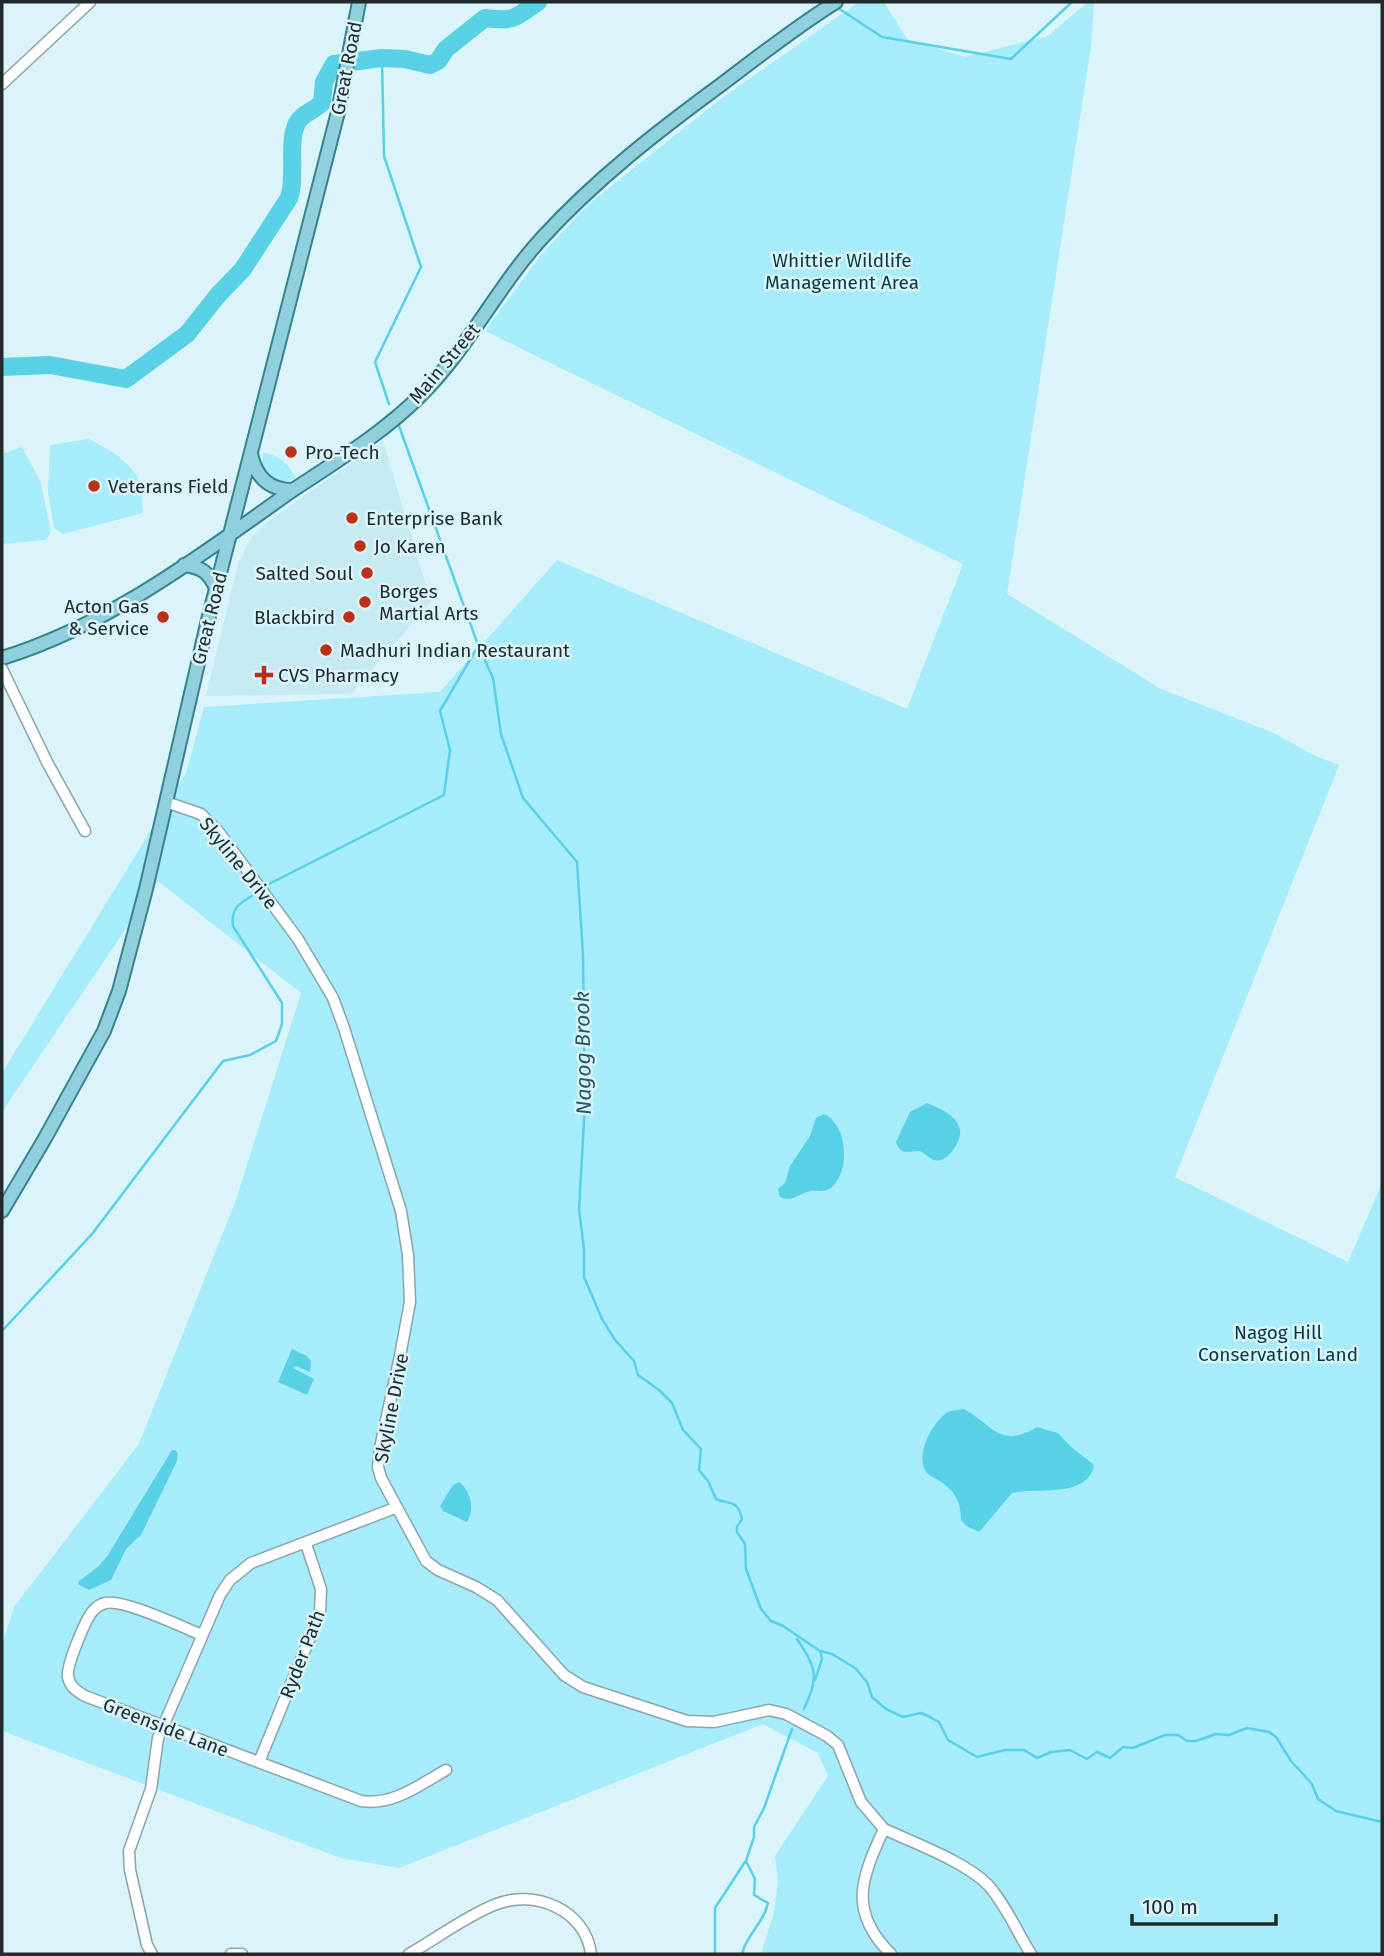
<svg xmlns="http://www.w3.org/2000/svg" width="1384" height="1956" font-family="'Fira Sans',sans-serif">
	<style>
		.built { fill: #c6eaf1 }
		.green { fill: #a6ecfa }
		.water { fill: #58d0e6 }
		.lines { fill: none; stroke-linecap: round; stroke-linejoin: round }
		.stream { stroke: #58d0e6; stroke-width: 2.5 }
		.river { stroke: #58d0e6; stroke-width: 18 }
		.minor-casing { stroke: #8ba3a9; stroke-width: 13 }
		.major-casing { stroke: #388290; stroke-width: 16 }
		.minor { stroke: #fff; stroke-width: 10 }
		.major { stroke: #8fd0dc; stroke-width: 12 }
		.poi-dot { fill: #bc301a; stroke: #daf4fa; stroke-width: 2.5 }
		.labels { text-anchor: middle; stroke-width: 5; stroke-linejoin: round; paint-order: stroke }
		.street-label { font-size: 19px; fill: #212b2d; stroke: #daf4fa }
		.park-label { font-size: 19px; fill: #003a43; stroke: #daf4fa }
		.poi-label { font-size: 19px; fill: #212b2d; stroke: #daf4fa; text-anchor: start }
		.water-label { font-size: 21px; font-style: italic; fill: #245760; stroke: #daf4fa }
	</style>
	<rect width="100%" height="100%" fill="#daf4fa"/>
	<path class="built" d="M 383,441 L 431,602 L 351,694 L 206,696 L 238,564 L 251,538 L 261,527 L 277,515 Z"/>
	<path class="green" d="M 859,2 L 884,2 L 907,39 L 965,57 L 1048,36 L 1088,2 L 1094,2 L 1091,46 L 1007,594 L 1161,689 L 1274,733 L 1313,755 L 1339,765 L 1175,1177 L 1348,1262 L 1382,1183 L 1382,1954 L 761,1954 L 774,1913 L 778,1881 L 775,1856 L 828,1776 L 818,1753 L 763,1724 L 399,1868 L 341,1858 L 2,1731 L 2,1645 L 14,1607 L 139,1444 L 236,1200 L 301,993 L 158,881 L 2,1112 L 2,1073 L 186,773 L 204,707 L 440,692 L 557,560 L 907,709 L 963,564 L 485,331 L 541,255 L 591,202 L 722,98 Z
		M 89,439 C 106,448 135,463 140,484 C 143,493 142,503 143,513 L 63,534 L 54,528 L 48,491 L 50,445 Z
		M 22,447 L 41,483 L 51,532 L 46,540 L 2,544 L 2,454 Z
		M 263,453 C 277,454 290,464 295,478 C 281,487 272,480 262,469 Z"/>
	<path class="water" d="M 927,1103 C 939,1108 957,1115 960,1130 C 962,1141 947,1164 934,1160 C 929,1158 924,1153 920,1151 C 908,1151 901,1156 896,1142 L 910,1112 Z
		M 824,1114 C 847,1124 851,1170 832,1187 C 825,1193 819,1190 811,1191 C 798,1193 794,1203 780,1197 L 778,1189 L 785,1183 L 790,1166 L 810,1136 L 816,1118 Z
		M 292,1349 L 307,1356 L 311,1361 L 310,1372 L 296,1366 L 293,1368 L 314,1379 L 307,1395 L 278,1382 Z
		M 964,1409 C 994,1426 1000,1449 1037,1427 L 1058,1433 L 1070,1446 L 1094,1465 C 1088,1499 1036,1487 1012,1493 L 979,1532 L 968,1527 L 961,1520 C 961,1500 954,1490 938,1480 C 933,1477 927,1475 925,1470 C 916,1453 933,1421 948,1412 C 952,1410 959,1410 964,1409 Z
		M 172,1450 L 175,1450 L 178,1453 L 177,1461 L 141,1535 L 126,1549 L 111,1580 L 89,1590 L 78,1584 L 79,1581 L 99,1566 L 108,1555 Z
		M 459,1482 C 471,1491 475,1509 467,1522 L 443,1511 L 440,1506 L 453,1485 Z"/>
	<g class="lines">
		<path class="stream" d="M 838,8 L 882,37 L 1011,59 L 1072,2
			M 382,58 L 384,156 L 421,267 L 375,362 L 389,404
			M 399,426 L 478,645 L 493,678 L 501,734 L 523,798 L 577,862 L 583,955 L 585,1104 L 579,1209 L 584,1249 L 584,1277 L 602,1319 L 615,1340 L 634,1361 L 638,1375 L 659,1390 L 672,1403 L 683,1430 L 701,1449 L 699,1470 L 708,1481 L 716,1499 C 729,1505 738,1499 742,1519 L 737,1527 L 737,1532 L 745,1544 L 746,1569 L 761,1609 L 771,1621 L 783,1626 L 820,1651 L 822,1659 L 815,1680
			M 269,884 L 444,795 L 450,750 L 440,711 L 478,646
			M 2,1331 L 92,1234 L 223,1061 L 250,1055 L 276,1041 L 282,1024 L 282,1003 L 233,926 C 231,909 238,904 252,896
			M 797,1639 C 817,1669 819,1676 804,1709
			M 820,1651 L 832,1654 L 855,1668 L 867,1682 L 872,1697 L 886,1709 L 903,1717 L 921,1713 L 928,1716 L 939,1722 L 948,1740 L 977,1757 L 1005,1750 L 1024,1750 L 1037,1758 L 1051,1752 L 1070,1750 L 1087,1759 L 1097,1752 L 1110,1758 L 1123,1747 L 1133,1748 L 1165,1735 L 1178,1735 L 1187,1741 L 1196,1741 L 1216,1734 L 1229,1735 L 1247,1728 L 1269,1732 L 1276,1737 L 1291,1761 L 1312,1784 L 1318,1799 L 1336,1811 L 1382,1822
			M 715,1954 L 715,1908 L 745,1862
			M 742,1954 C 746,1935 764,1923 768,1903 L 754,1895 L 755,1879 L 746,1861 L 754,1837 L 754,1827 L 764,1808 L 792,1729"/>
		<path class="river" d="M 2,367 L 50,365 L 126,379 L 187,334 L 218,295 L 243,269 L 289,198 C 297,176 286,137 299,120 C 304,113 316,109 322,103 L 324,82 L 334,64 L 382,58 L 405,59 L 430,65 L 438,61 L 446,49 L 485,18 C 517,22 515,17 538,2"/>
		<defs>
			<path id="minor" d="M 2,84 L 90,2
				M 2,669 L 47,762 L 85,831
				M 166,802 L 201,814 L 218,831 L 298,939 L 333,998 L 344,1028 L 401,1211 L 408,1255 L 410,1302 L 400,1356 L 380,1448 L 378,1467 L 381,1478 L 426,1561 L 438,1570 L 476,1587 L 497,1600 L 564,1675 L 583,1687 L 687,1721 L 714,1722 L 769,1710 L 786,1714 L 827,1736 L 838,1745 L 861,1802 L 884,1829 C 914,1843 966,1862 988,1885 C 1006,1905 1017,1932 1031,1954
				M 202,1635 C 182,1627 124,1599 106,1603 C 100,1604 96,1607 92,1612 C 85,1621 66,1666 68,1677 C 70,1687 77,1691 85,1696 L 361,1801 C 393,1806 419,1785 446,1770
				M 259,1762 L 320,1613 L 321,1589 L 306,1544
				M 884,1829 C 861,1878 848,1912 891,1954
				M 152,1954 L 147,1945 L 130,1870 L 129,1851 L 151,1789 L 158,1738 L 220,1595 L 230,1580 L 251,1563 L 395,1508
				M 231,1954 L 242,1954
				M 409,1954 C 437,1938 465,1917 494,1905 C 534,1888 586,1910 591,1954"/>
			<path id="major" d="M 251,454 C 256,477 269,490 293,490
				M 184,565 C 202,567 209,573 216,588
				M 2,658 C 109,625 200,556 290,492 C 335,462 382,434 420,396 C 468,349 497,287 542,238 C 596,179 658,131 722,84 C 759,56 796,27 836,2
				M 2,1211 L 44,1140 L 104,1031 L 119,991 L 146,889 L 207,624 L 338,112 L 359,2"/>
		</defs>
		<use href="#minor" class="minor-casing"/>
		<use href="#major" class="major-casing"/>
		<use href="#minor" class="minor"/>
		<use href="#major" class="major"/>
	</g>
	<g class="poi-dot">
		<circle cx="291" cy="452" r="7"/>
		<circle cx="94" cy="486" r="7"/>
		<circle cx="352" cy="518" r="7"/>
		<circle cx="360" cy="546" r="7"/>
		<circle cx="367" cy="573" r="7"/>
		<circle cx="365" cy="602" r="7"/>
		<circle cx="163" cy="617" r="7"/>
		<circle cx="349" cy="617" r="7"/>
		<circle cx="326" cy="650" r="7"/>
		<path d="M260.5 664.5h7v7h7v7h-7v7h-7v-7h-7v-7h7z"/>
	</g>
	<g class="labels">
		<g class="street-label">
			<text transform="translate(346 68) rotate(-79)" y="7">Great Road</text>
			<text transform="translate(444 363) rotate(-50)" y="7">Main Street</text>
			<text transform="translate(209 618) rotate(-76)" y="7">Great Road</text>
			<text transform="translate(239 863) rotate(51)" y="7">Skyline Drive</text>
			<text transform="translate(391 1408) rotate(-79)" y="7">Skyline Drive</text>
			<text transform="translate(302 1654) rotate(-69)" y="7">Ryder Path</text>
			<text transform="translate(166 1727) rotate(21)" y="7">Greenside Lane</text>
		</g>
		<g class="park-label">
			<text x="842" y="267">Whittier Wildlife<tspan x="842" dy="22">Management Area</tspan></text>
			<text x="1278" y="1339">Nagog Hill<tspan x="1278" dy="22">Conservation Land</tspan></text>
		</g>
		<g class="poi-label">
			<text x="305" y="459">Pro-Tech</text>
			<text x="108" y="493">Veterans Field</text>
			<text x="366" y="525">Enterprise Bank</text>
			<text x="374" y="553">Jo Karen</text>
			<text x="353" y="580" text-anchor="end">Salted Soul</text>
			<text x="379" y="598">Borges<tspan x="379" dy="22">Martial Arts</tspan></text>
			<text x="149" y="613" text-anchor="end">Acton Gas<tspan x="149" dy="22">&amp; Service</tspan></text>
			<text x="335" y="624" text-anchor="end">Blackbird</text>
			<text x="340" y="657">Madhuri Indian Restaurant</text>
			<text x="278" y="682">CVS Pharmacy</text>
		</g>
		<g class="water-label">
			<text transform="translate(583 1053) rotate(-91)" y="7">Nagog Brook</text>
		</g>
	</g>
	<rect width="1384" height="1956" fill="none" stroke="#212b2d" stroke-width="7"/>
	<path d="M1132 1914v10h144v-10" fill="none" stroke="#212b2d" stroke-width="3.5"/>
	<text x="1142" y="1914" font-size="21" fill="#212b2d" stroke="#daf4fa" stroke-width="5" paint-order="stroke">100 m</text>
</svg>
